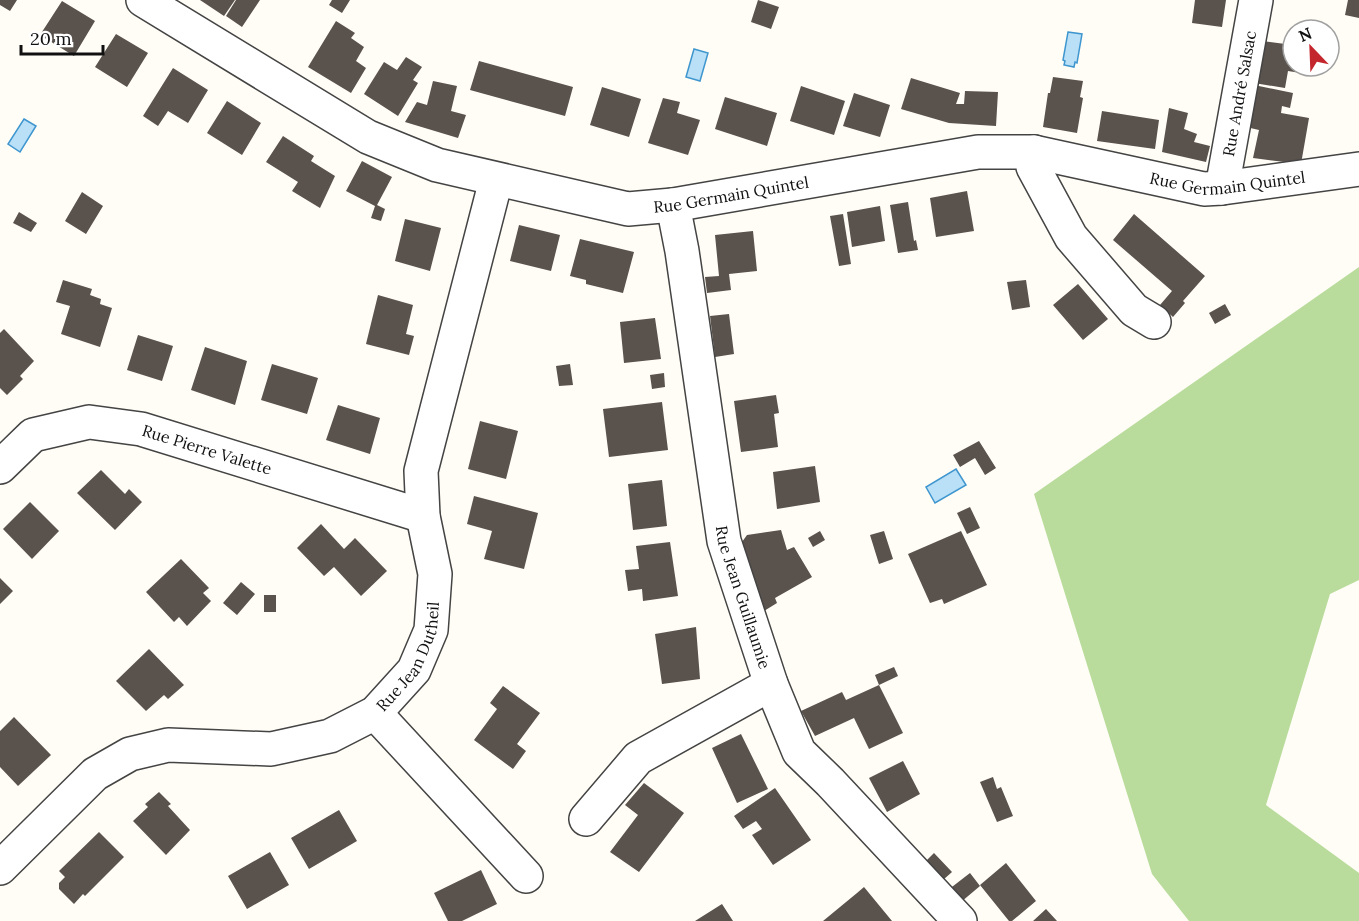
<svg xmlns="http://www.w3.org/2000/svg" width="1359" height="921" font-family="Lora,serif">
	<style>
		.forest { fill: #b9dc9c }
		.water { fill: #b9e0f7; stroke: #3f96cf; stroke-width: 1.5 }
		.building { fill: #5a524d }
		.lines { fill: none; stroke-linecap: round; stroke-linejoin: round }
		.minor-casing { stroke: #444; stroke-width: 36 }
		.minor { stroke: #fff; stroke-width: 33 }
		.labels { text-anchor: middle; stroke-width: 6; stroke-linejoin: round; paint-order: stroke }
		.street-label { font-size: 16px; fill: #111; stroke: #fff }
	</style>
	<rect width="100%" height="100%" fill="#fffdf5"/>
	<path class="forest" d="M 1359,267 L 1359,580 L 1330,594 L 1266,805 L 1359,873 L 1359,921 L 1189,921 L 1152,874 L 1034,494 Z"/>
	<path class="water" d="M 1068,32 L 1082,34 L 1077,63 L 1075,62 L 1074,67 L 1064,65 L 1065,61 L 1063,60 Z
		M 694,49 L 708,53 L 700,81 L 686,77 Z
		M 24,119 L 36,126 L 20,152 L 8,144 Z
		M 956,469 L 966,485 L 935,503 L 926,487 Z"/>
	<path class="building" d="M 0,0 L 17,0 L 10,11 L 0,5 Z
		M 200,0 L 235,0 L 224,16 Z
		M 236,0 L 260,0 L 242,27 L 226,16 Z
		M 332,0 L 350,0 L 342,13 L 329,5 Z
		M 758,0 L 779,7 L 771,29 L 751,22 Z
		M 1195,0 L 1226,0 L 1222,27 L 1192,23 Z
		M 1348,0 L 1359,0 L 1359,18 L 1345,15 Z
		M 62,1 L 95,21 L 74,56 L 40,35 Z
		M 336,21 L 355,33 L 351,38 L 364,47 L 356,61 L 366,68 L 351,93 L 308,67 Z
		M 116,34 L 148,53 L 127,87 L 95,67 Z
		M 1262,41 L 1293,45 L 1293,66 L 1308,66 L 1307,74 L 1288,71 L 1285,88 L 1254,83 Z
		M 406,57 L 422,67 L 413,80 L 418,83 L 398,116 L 364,94 L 384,62 L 397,70 Z
		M 479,61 L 573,87 L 565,116 L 470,90 Z
		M 173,68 L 208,90 L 188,123 L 168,111 L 158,126 L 143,116 Z
		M 1053,77 L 1083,81 L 1080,97 L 1083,98 L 1077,133 L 1043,127 L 1048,93 L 1050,93 Z
		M 911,78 L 960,93 L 956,104 L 964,104 L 965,91 L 998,92 L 996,126 L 949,123 L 901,109 Z
		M 433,81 L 457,86 L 451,111 L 466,115 L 458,138 L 405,122 L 417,102 L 427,105 Z
		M 1254,85 L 1293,93 L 1290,108 L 1282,106 L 1281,113 L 1309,118 L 1301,164 L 1253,158 L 1259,130 L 1246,127 Z
		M 801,86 L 845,101 L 834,135 L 790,121 Z
		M 602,87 L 641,99 L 629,137 L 590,125 Z
		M 854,93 L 890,105 L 880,137 L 843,126 Z
		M 725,97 L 777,113 L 767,146 L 715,129 Z
		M 663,98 L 680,102 L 677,113 L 700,120 L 688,155 L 648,143 Z
		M 227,101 L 261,123 L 242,155 L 207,133 Z
		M 1169,108 L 1188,113 L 1184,129 L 1197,134 L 1194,142 L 1210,146 L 1206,162 L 1162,152 Z
		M 1102,111 L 1159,120 L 1155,149 L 1097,141 Z
		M 283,136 L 314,156 L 311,161 L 335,176 L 320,208 L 292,191 L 298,182 L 266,162 Z
		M 362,161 L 392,177 L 377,205 L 385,209 L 381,221 L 371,218 L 375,206 L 346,191 Z
		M 967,191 L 974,231 L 936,237 L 930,198 Z
		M 82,192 L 103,206 L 86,234 L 65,221 Z
		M 908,202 L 914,241 L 916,240 L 918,250 L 898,253 L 890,205 Z
		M 880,206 L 885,241 L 852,247 L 847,212 Z
		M 19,212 L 37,223 L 31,232 L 13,223 Z
		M 843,214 L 851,264 L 839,266 L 830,216 Z
		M 1134,214 L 1205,276 L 1183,301 L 1185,303 L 1173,317 L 1160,305 L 1172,291 L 1113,240 Z
		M 405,219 L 441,228 L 430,271 L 395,261 Z
		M 519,225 L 560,235 L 551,271 L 510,261 Z
		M 753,231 L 757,271 L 729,274 L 731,290 L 707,293 L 705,277 L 719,276 L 715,235 Z
		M 580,239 L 634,252 L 623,293 L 586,284 L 586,280 L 570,276 Z
		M 63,280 L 92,289 L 90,295 L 101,299 L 100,304 L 112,308 L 100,347 L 61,334 L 70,306 L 56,302 Z
		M 1026,280 L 1030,307 L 1012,310 L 1007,282 Z
		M 1078,284 L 1108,319 L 1083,340 L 1053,305 Z
		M 378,295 L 413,305 L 406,334 L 414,336 L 409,355 L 366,344 Z
		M 1225,304 L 1231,315 L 1215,324 L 1209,313 Z
		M 729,314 L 734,354 L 715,357 L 710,316 Z
		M 655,318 L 661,359 L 624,363 L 620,322 Z
		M 4,329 L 34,361 L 20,376 L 23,379 L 7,395 L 0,388 L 0,333 Z
		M 138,335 L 173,346 L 162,381 L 127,370 Z
		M 205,347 L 247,361 L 235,405 L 191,390 Z
		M 272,364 L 318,378 L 307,414 L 261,400 Z
		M 570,364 L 573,385 L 559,386 L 556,366 Z
		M 664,373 L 665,387 L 652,389 L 650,375 Z
		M 776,395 L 779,413 L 774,414 L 778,447 L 741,452 L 734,401 Z
		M 662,402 L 668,450 L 609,457 L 603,409 Z
		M 338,405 L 380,418 L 370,454 L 326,440 Z
		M 480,421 L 518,431 L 506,479 L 468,469 Z
		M 979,441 L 996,468 L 985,475 L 975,458 L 960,467 L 953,455 Z
		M 815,466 L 820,502 L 777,509 L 773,472 Z
		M 101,470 L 125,494 L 129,489 L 142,502 L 115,530 L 77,493 Z
		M 662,480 L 667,526 L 633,530 L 628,484 Z
		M 474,496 L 538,513 L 524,569 L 484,559 L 492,531 L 467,524 Z
		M 30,502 L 59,531 L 32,559 L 3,529 Z
		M 970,507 L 980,528 L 967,534 L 957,513 Z
		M 321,524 L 344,549 L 355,538 L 387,571 L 361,596 L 334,567 L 324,576 L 297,548 Z
		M 781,530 L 787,550 L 794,547 L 812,577 L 775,598 L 777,603 L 764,611 L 742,542 L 747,535 Z
		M 820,531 L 825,540 L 813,547 L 808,538 Z
		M 884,531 L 893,559 L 879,564 L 870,535 Z
		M 961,531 L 987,585 L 944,604 L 942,599 L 930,603 L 908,554 Z
		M 670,542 L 678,596 L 643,601 L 642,589 L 628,591 L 625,570 L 639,569 L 636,546 Z
		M 181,559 L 209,588 L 203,593 L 211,601 L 187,626 L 179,617 L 174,622 L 146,592 Z
		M 0,578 L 13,591 L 0,604 Z
		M 241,582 L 255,594 L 237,615 L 223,603 Z
		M 264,595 L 276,595 L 276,612 L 264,612 Z
		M 696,627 L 700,679 L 662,684 L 655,634 Z
		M 149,649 L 184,685 L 168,699 L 164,695 L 146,711 L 116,681 Z
		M 894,667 L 898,676 L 879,685 L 875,675 Z
		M 879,685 L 903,733 L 869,749 L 854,718 L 815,736 L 801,711 L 842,692 L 846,700 Z
		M 503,686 L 540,713 L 517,744 L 526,751 L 513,769 L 474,740 L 497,709 L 490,703 Z
		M 14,717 L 51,755 L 18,786 L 0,767 L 0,731 Z
		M 741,734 L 768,789 L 737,803 L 712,748 Z
		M 903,761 L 920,794 L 887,812 L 869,778 Z
		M 993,777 L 997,789 L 1001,787 L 1013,816 L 997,822 L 980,782 Z
		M 644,783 L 684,813 L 639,872 L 610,852 L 638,815 L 625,805 Z
		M 775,788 L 811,840 L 773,865 L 752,835 L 762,829 L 756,821 L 743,829 L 734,816 Z
		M 159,792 L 171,804 L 168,806 L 190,830 L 166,855 L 133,821 L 148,807 L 145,804 Z
		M 339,810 L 357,841 L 309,869 L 291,838 Z
		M 99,832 L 124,857 L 85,896 L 83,894 L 74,904 L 59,889 L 59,883 L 65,877 L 59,871 Z
		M 270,852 L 289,885 L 247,909 L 228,876 Z
		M 934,853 L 952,872 L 943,880 L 926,861 Z
		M 1006,863 L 1036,901 L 1012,921 L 1009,921 L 980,885 Z
		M 481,870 L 497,904 L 462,921 L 448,921 L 434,893 Z
		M 970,873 L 980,886 L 961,902 L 948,890 Z
		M 864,887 L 892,921 L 823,921 L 857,893 Z
		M 722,904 L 733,921 L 695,921 Z
		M 1046,909 L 1057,921 L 1033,921 Z"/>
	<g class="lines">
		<defs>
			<g id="minor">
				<path id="s1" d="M 143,0 L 368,137 L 437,165 L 628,209 L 673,205 L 978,152 L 1034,152 L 1204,189 L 1222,188 L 1359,169"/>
				<path d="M 1034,152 L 1033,167 L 1071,237 L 1134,310 L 1154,322"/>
				<path id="s2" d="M 1222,188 L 1256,0"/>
				<path id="s3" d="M 673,205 L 682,251 L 724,541 L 771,684 L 799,752 L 830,782 L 960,921"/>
				<path id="s4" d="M 0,467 L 33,435 L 89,422 L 141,429 L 423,516"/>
				<path d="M 375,713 L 526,876"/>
				<path d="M 586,819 L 638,758 L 771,684"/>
				<path id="s5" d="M 0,868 L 95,774 L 130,754 L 168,745 L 271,749 L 330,736 L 375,713 L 414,670 L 431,630 L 435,574 L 423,516 L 421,471 L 496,180"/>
			</g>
		</defs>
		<use href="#minor" class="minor-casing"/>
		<use href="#minor" class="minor"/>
	</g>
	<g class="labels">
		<g class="street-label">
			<text dy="6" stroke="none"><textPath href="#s2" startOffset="96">Rue André Salsac</textPath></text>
			<text dy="6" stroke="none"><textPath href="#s1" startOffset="1142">Rue Germain Quintel</textPath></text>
			<text dy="6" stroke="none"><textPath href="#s1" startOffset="638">Rue Germain Quintel</textPath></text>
			<text dy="6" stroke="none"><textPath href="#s4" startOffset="225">Rue Pierre Valette</textPath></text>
			<text dy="6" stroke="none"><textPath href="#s3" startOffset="399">Rue Jean Guillaumie</textPath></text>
			<text dy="6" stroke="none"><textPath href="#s5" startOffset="495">Rue Jean Dutheil</textPath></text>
		</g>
	</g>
	<g transform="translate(1311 48) rotate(337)"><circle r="28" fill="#ffffff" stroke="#a0a0a0" stroke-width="1.5"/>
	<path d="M0-4.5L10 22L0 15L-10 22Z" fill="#c4262e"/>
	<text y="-9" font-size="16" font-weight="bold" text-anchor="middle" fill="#111111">N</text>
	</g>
	<path d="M21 45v9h82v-9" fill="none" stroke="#111111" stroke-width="3"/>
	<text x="30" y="45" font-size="18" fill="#111111" stroke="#ffffff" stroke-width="4.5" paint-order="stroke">20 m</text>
</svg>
